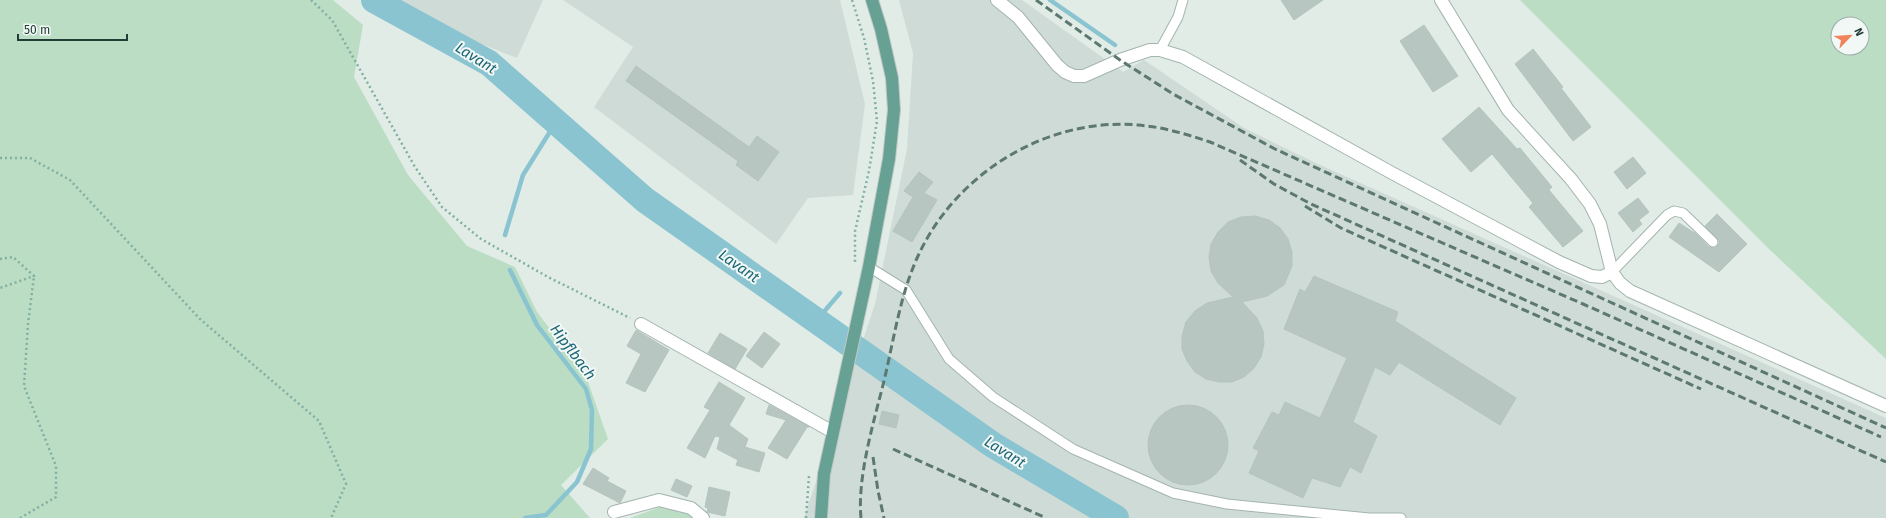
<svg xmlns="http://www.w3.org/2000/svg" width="1886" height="518" font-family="'Fira Sans',sans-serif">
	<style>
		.built { fill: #cfdbd6 }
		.green { fill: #baddc4; fill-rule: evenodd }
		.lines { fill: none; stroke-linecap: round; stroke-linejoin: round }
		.stream { stroke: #8ac4d0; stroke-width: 4.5 }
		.river { stroke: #8ac4d0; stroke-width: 26 }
		.building { fill: #b7c6c0; stroke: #b4c5be }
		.lane-casing { stroke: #a4b4ae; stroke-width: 11 }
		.street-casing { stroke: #a4b4ae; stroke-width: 14 }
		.primary-casing { stroke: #c1c8c7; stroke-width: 14 }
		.path { stroke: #82afa2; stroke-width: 2.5; stroke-dasharray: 2 3; stroke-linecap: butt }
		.lane { stroke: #fff; stroke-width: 9 }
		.street { stroke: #fff; stroke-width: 12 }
		.primary { stroke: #66a193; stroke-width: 12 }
		.rail { stroke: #5c7871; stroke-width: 3; stroke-dasharray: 8 4; stroke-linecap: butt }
		.labels { text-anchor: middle; stroke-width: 4; stroke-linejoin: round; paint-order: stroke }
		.water-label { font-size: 15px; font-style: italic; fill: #1c6677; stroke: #f2f8f5 }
	</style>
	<rect width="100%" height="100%" fill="#e1ece7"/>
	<path class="built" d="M 399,0 L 543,0 L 517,58 L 458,35 Z
		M 563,0 L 840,0 L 865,104 L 853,195 L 808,198 L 776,244 L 594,107 L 633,47 Z
		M 899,0 L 1022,0 L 1123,72 L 1144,60 L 1244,128 L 1318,164 L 1886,418 L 1886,518 L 804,518 L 875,304 L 907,149 L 913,53 Z"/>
	<path class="green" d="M 0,0 L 333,0 L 363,25 L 354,77 L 408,175 L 467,246 L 515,267 L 537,312 L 586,376 L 608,439 L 561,485 L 590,518 L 0,518 Z
		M 1520,0 L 1886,0 L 1886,359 L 1769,249 ZM 1838,24 L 1862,24 L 1862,48 L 1838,48 Z
		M 663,506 L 691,515 L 695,518 L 630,518 Z"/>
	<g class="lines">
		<path class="stream" d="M 1050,0 L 1115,45
			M 505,235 L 523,175 L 556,122
			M 510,270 L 537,325 L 586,389 L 592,410 L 591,449 L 577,482 L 546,515 L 525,518
			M 816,321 L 840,293"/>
		<path class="river" d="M 374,0 L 489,63 L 645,200 L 993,445 L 1116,518"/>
	</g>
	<path class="building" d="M 1281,0 L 1323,0 L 1294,20 Z
		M 1424,25 L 1458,76 L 1433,92 L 1400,41 Z
		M 1533,49 L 1563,87 L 1561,88 L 1591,127 L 1573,141 L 1515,64 Z
		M 636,66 L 749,147 L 757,136 L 779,152 L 758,181 L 736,165 L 738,161 L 626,81 Z
		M 1479,107 L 1517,149 L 1520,148 L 1552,187 L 1549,190 L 1583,231 L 1563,247 L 1529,207 L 1533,203 L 1492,154 L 1471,172 L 1442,139 Z
		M 1633,157 L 1646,173 L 1627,189 L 1614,172 Z
		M 919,172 L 933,182 L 924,193 L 937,200 L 912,242 L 893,231 L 913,197 L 904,191 Z
		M 1638,198 L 1649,212 L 1639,220 L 1642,224 L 1633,232 L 1618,213 Z
		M 1717,214 L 1747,244 L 1719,272 L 1669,237 L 1679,223 L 1696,234 L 1709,247 L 1715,248 L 1719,244 L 1719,240 L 1705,226 Z
		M 1255,216 L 1269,220 L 1280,228 L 1288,239 L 1292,252 L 1292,266 L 1284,285 L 1267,296 L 1242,302 L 1257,318 L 1263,331 L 1264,344 L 1261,357 L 1254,368 L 1244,377 L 1232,382 L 1219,382 L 1206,379 L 1195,372 L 1187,361 L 1182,349 L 1182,336 L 1186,322 L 1195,311 L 1207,303 L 1233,297 L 1218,283 L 1211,271 L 1209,257 L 1211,244 L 1218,232 L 1228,222 L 1241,217 Z
		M 1314,276 L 1398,312 L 1395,321 L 1516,398 L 1500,425 L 1399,362 L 1390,375 L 1375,367 L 1353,422 L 1377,436 L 1361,473 L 1350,467 L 1340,487 L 1312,478 L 1303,498 L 1249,473 L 1259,451 L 1253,448 L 1272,412 L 1279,415 L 1285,402 L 1320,418 L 1347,358 L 1284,329 L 1300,289 L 1305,292 Z
		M 636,330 L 669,350 L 645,392 L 626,383 L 641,354 L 627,346 Z
		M 764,332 L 780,344 L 762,368 L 746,356 Z
		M 720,333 L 747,349 L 735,369 L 708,353 Z
		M 719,382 L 745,398 L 729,425 L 748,439 L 745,447 L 765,453 L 759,472 L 736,465 L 738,460 L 717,449 L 720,437 L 715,436 L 705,458 L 687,448 L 710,410 L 704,407 Z
		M 769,405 L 809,427 L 807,427 L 787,459 L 768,448 L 786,420 L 766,414 Z
		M1148 445a40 40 0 1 1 80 0a40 40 0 1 1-80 0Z
		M 882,411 L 899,415 L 896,428 L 879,424 Z
		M 593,468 L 609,478 L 607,481 L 626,491 L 620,503 L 583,484 Z
		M 676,479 L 692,486 L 687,497 L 671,490 Z
		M 709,487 L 730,492 L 725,516 L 707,512 L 708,508 L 705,507 Z"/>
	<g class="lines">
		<defs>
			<path id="lane" d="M 1160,50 L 1178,17 L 1183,0
				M 869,267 L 906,290 L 949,359 L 993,397 L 1073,449 L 1173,493 L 1227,504 L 1369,518 L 1401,518
				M 1612,272 L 1667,215 L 1674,211 L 1683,213 L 1713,242"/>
			<path id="street" d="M 997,0 L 1018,17 L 1057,65 L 1065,72 L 1074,76 L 1084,76 L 1120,60 L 1150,50 L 1160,50 L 1183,57 L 1392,173 L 1559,262 L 1591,276 L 1602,277 L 1612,272
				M 1441,0 L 1508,110 L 1571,179 L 1590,204 L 1600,224 L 1612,272 L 1620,283 L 1630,291 L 1886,406
				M 641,324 L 831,431
				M 614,512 L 659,500 L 691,508 L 703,518"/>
			<path id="primary" d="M 821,518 L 824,474 L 869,267 L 889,159 L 894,110 L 892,78 L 881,29 L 872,0"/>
		</defs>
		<use href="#lane" class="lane-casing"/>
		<use href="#street" class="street-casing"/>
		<use href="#primary" class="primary-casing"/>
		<path class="path" d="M 311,0 L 332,20 L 415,167 L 442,207 L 481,239 L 548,277 L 630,318
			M 852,0 L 864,38 L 873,81 L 877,121 L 869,171 L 855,231 L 855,262
			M 0,158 L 30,158 L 70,180 L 200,319 L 319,421 L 346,484 L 331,518
			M 0,259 L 13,257 L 34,276 L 0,288
			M 20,518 L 56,497 L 56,466 L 24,386 L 28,324 L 34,276
			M 806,518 L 809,476"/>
		<use href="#lane" class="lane"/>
		<use href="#street" class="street"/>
		<use href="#primary" class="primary"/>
		<path class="rail" d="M 1036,0 L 1120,60 L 1173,94 L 1275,149 L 1886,428
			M 1240,160 L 1274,184 L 1311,204 L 1886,462
			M 1305,206 L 1341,228 L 1701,389
			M 893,449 L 1046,518
			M 873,457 L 878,491 L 884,518
			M 861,518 C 857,477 874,421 884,381 C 894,339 900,295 918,256 C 956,173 1047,117 1138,125 C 1163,127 1186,134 1210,142 L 1583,304 L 1881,437"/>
	</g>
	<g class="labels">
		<g class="water-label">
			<text transform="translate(476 58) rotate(32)" y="5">Lavant</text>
			<text transform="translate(739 266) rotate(35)" y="5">Lavant</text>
			<text transform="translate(573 352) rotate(53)" y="5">Hipflbach</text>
			<text transform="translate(1005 452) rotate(32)" y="5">Lavant</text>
		</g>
	</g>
	<g transform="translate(1850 36) rotate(65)"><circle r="19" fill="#f2f8f5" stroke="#9fada9"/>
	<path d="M0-3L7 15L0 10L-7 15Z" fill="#f0835b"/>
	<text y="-6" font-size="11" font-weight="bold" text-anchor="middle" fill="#223c36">N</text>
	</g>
	<path d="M18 34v6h109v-6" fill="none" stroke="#223c36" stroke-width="2"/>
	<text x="24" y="34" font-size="12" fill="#223c36" stroke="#f2f8f5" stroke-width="3" paint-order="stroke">50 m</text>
</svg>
